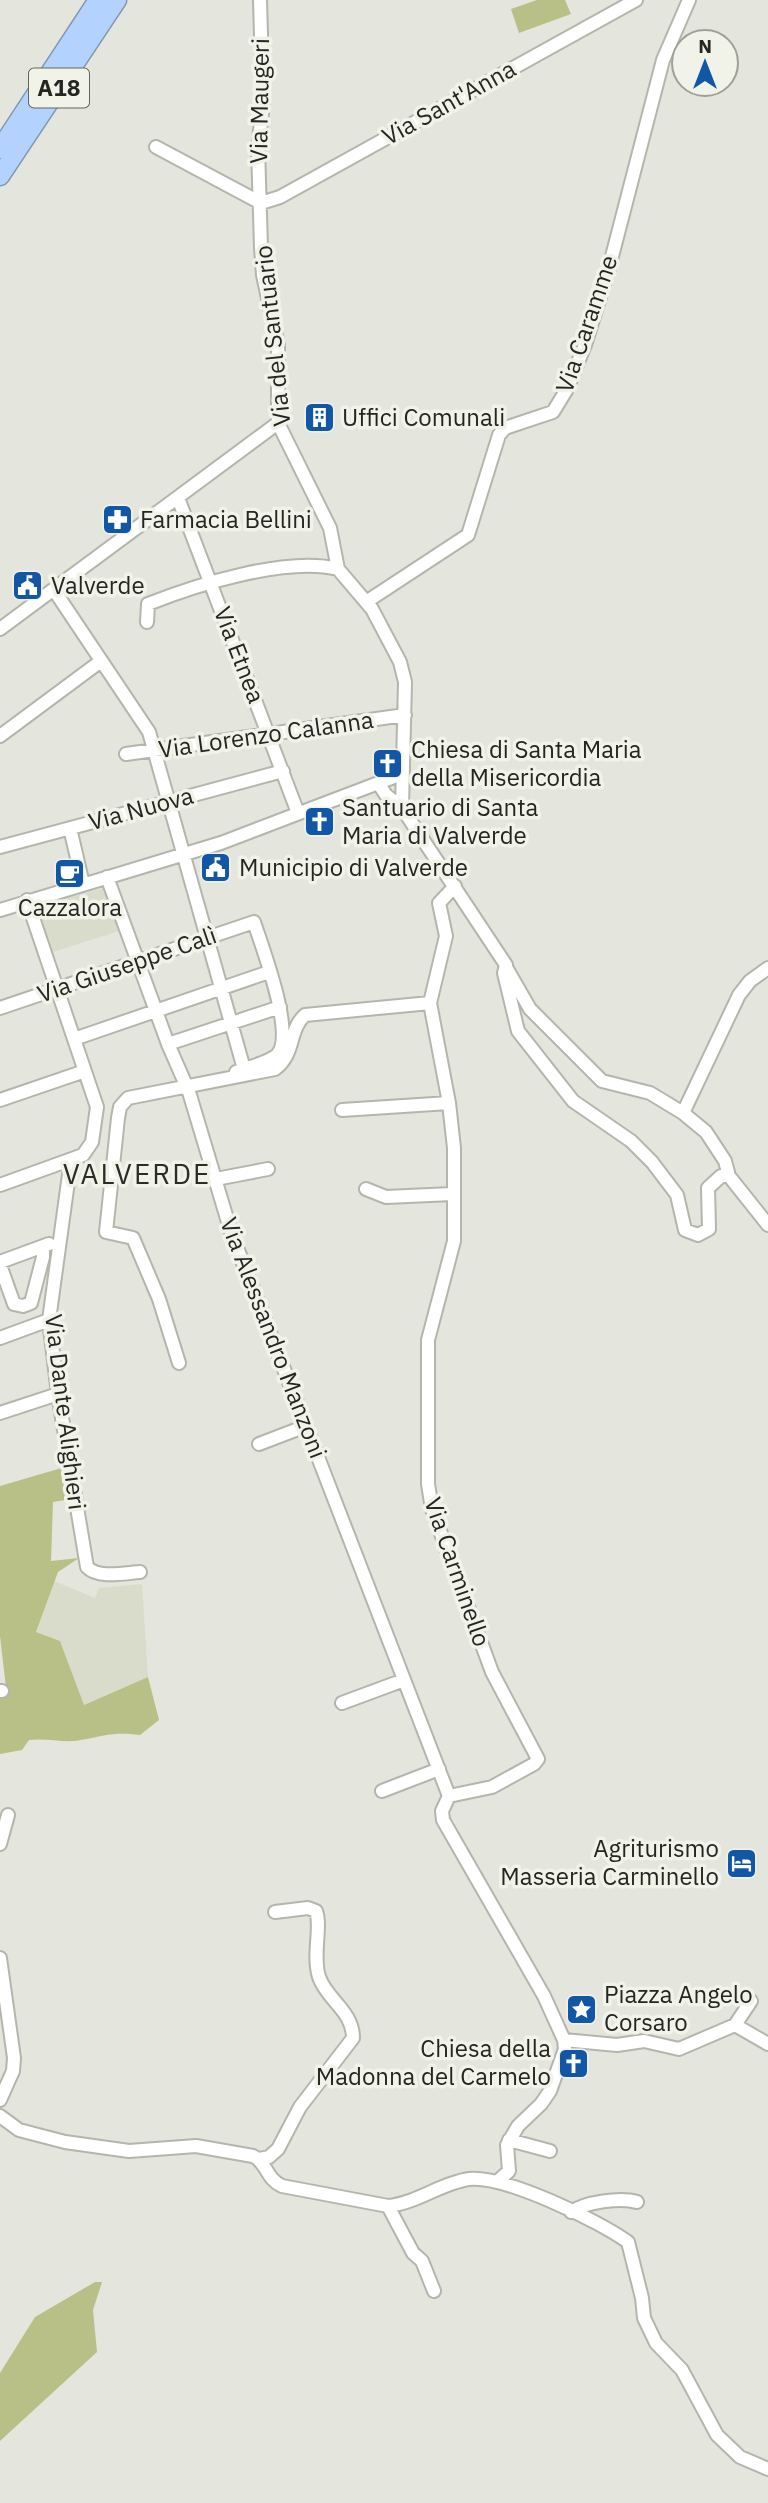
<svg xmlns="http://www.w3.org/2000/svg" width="768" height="2503" font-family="'IBM Plex Sans',sans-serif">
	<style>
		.built { fill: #d9dccb }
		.green { fill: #b8c087 }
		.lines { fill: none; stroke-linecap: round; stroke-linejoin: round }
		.minor-casing { stroke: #b4b6ad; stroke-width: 16 }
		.highway-casing { stroke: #8196b0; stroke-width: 21 }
		.minor { stroke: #fff; stroke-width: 12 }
		.highway { stroke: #b3d2fd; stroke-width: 18 }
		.labels { text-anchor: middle; stroke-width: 7; stroke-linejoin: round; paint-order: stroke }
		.shield { fill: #f1f3e9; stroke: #62645e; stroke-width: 2 }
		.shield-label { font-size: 23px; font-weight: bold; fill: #252622 }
		.street-label { font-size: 24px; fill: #252622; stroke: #f1f3e9 }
		.poi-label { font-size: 24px; fill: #252622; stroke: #f1f3e9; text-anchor: start }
		.quarter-label { font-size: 28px; letter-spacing: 2px; fill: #2b2c25; stroke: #f1f3e9 }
	</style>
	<rect width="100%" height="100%" fill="#e4e5dc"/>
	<path class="built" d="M 104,888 L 119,931 L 50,953 L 34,908 Z
		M 54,1581 L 95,1598 L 99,1588 L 142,1584 L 148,1677 L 84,1705 L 60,1641 L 36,1632 Z"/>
	<path class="green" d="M 537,0 L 565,0 L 571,14 L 519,33 L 511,9 Z
		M 65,1467 L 71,1499 L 53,1502 L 51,1561 L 79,1558 L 58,1572 L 36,1632 L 60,1641 L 84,1705 L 148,1677 L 159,1720 L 140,1735 C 109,1731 103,1737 74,1741 C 60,1742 44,1738 29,1740 L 22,1750 L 0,1754 L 0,1698 L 7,1696 L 0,1636 L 0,1486 Z
		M 95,2282 L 102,2282 L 93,2310 L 97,2352 L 0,2441 L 0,2373 L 35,2317 Z"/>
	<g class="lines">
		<defs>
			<path id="minor" d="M 260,0 L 263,104 L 258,148 L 261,247 L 263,275 L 278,345 L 278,423 L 330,528 L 338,569 L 372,609 L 400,662 L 405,682 L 402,808
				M 156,147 L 261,203
				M 261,203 L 280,197 L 636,0
				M 178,498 L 298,813
				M 54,590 L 149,732 L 244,1069
				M 366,602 L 468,535 L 499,435 L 505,428 L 553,412 L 567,389 L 585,345 L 609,268 L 663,60 L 689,0
				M 147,622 L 148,604 C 196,585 287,556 338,569
				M 0,629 L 278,423
				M 0,736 L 101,661
				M 126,754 L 405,715
				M 378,783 L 386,795 L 402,808 L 506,965 L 504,973 L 518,1031 L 573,1101 L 631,1141 L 652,1162 L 677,1195 L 685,1230 L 698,1235 L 709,1229 L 708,1188 L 721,1176 L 729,1176 L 768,1225
				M 70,828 L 83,884
				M 0,847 L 283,771
				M 107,877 L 168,1044 L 189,1092 L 231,1232 L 449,1796
				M 455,886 L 439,903 L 446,936 L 430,1003 L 449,1103 L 454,1148 L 454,1241 L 428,1340 L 428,1484 L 432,1509 L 492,1672 L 538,1759 L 534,1764 L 492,1787 L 449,1796 L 442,1811 L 443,1820 L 544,1996 L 564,2040 L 565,2049 L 550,2091 L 541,2104 L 518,2126 L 507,2145 L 509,2171 L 498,2181
				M 0,910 L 221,843 L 402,774
				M 507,969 L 530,1009 L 602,1081 L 650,1093 L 683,1113 L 706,1132 L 725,1161 L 729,1176
				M 0,1008 L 254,922 C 262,947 296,1035 277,1055 C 268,1063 248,1067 236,1072
				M 74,1039 L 269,972
				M 168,1044 L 280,1007
				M 0,1100 L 85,1071
				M 342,1110 L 449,1103
				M 683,1113 L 739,995 L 750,981 L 768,968
				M 71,1160 L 49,1320 L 58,1394 L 87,1567 C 98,1579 125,1573 140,1572
				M 216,1179 L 268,1169
				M 0,1185 L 83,1155 L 92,1142 L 97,1107 L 27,900
				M 366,1189 L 386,1197 L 452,1194
				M 0,1262 L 49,1244
				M 0,1265 L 14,1304 L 23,1306 L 31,1303 L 43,1257 L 43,1247
				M 0,1338 L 49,1320
				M 179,1363 L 159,1299 L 133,1238 L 106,1232 L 118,1118 L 120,1107 L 128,1098 L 275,1069 C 296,1053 288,1030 305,1015 L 430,1003
				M 0,1413 L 58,1394
				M 259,1444 L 306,1426
				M 0,1691 L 2,1691
				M 342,1703 L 404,1680
				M 382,1791 L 439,1769
				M 0,1844 L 8,1815
				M 0,1958 L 14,2058 L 13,2071 L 0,2100
				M 735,2025 L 751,2001
				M 564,2040 L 617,2045 L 644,2041 L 679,2049 L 735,2025 L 768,2044
				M 0,2116 L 19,2130 L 65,2142 L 129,2151 L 196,2146 L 253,2156 C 267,2162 265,2178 282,2186 L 388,2206 C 417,2203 441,2183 469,2179 C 505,2175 599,2221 628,2242 L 642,2298 L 644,2318 L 656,2343 L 682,2370 L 717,2435 L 740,2457 L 768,2469
				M 509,2140 L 550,2151
				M 259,2159 L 269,2157 L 278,2149 L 300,2107 L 353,2038 C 353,2011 327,2000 319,1977 C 312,1954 322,1927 316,1911 L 308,1908 L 275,1912
				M 388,2206 L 413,2253 L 422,2261 L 434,2291
				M 571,2212 C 585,2202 621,2197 637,2202"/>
			<path id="highway" d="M 0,149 L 98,0
				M 0,176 L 117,0"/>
		</defs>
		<use href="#minor" class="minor-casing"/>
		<use href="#highway" class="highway-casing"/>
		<use href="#minor" class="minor"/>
		<use href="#highway" class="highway"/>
	</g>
	<defs>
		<symbol id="building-square" viewBox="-11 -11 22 22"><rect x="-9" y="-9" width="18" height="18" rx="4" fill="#1257a6" stroke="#f1f3e9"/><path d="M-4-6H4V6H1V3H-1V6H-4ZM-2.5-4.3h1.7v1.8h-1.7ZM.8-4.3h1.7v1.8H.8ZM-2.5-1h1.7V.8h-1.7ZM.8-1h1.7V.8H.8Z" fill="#fff"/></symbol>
		<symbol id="pharmacy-square" viewBox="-11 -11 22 22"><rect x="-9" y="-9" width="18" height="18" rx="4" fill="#1257a6" stroke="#f1f3e9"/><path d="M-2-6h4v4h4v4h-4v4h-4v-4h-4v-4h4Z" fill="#fff"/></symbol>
		<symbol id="civic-square" viewBox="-11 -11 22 22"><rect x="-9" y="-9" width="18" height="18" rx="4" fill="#1257a6" stroke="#f1f3e9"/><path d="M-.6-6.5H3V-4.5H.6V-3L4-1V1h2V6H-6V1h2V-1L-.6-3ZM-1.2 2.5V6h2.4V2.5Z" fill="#fff"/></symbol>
		<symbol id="church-square" viewBox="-11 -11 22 22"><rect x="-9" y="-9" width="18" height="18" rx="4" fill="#1257a6" stroke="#f1f3e9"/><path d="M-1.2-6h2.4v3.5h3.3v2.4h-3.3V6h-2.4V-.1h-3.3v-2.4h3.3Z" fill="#fff"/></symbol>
		<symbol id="cafe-square" viewBox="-11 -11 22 22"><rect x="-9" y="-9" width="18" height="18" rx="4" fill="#1257a6" stroke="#f1f3e9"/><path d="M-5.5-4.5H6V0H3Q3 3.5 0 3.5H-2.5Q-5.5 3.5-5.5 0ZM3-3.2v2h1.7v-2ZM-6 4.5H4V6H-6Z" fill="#fff"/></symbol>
		<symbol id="hotel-square" viewBox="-11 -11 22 22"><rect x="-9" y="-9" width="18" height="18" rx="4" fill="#1257a6" stroke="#f1f3e9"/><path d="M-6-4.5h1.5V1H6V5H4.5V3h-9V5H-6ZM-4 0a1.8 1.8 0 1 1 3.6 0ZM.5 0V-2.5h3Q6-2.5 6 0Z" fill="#fff"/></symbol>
		<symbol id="sight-square" viewBox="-11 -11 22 22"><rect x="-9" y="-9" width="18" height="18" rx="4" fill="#1257a6" stroke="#f1f3e9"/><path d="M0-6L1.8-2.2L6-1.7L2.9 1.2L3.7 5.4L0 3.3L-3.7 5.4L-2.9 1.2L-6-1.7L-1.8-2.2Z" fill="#fff"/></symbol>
	</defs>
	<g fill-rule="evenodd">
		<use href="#building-square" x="302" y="400" width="35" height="35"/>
		<use href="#pharmacy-square" x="100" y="502" width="35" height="35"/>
		<use href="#civic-square" x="10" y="568" width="35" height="35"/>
		<use href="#church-square" x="370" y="746" width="35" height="35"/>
		<use href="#church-square" x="302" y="804" width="35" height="35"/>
		<use href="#civic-square" x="198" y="850" width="35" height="35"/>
		<use href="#cafe-square" x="52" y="856" width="35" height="35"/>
		<use href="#hotel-square" x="724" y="1846" width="35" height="35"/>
		<use href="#sight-square" x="564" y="1992" width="35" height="35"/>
		<use href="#church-square" x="556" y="2046" width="35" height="35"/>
	</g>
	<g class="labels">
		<rect class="shield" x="29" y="68.5" width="60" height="39" rx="5"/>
		<g class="shield-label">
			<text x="59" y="96">A18</text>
		</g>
		<g class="street-label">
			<text transform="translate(260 101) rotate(-89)" y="8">Via Maugeri</text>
			<text transform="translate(449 103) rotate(-29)" y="8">Via Sant'Anna</text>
			<text transform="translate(587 324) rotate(-71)" y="8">Via Caramme</text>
			<text transform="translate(273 336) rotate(-96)" y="8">Via del Santuario</text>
			<text transform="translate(239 655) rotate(69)" y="8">Via Etnea</text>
			<text transform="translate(266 735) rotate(-8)" y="8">Via Lorenzo Calanna</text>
			<text transform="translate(141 809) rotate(-15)" y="8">Via Nuova</text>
			<text transform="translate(127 965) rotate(-19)" y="8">Via Giuseppe Calì</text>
			<text transform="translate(273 1338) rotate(69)" y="8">Via Alessandro Manzoni</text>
			<text transform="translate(65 1412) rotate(83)" y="8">Via Dante Alighieri</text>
			<text transform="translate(457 1572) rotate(71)" y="8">Via Carminello</text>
		</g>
		<g class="poi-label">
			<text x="342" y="426">Uffici Comunali</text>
			<text x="140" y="528">Farmacia Bellini</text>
			<text x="51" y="594">Valverde</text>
			<text x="411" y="758">Chiesa di Santa Maria<tspan x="411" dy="28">della Misericordia</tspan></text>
			<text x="342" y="816">Santuario di Santa<tspan x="342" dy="28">Maria di Valverde</tspan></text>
			<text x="239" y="876">Municipio di Valverde</text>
			<text x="70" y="916" text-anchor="middle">Cazzalora</text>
			<text x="719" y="1857" text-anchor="end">Agriturismo<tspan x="719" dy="28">Masseria Carminello</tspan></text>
			<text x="604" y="2003">Piazza Angelo<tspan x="604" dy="28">Corsaro</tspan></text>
			<text x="551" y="2057" text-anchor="end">Chiesa della<tspan x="551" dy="28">Madonna del Carmelo</tspan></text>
		</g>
		<g class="quarter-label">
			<text x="137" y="1184">VALVERDE</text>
		</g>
	</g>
	<g transform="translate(705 63)"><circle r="33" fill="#f1f3e9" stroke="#9fa199" stroke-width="2"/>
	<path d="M0-5L12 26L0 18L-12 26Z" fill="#1257a6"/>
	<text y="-10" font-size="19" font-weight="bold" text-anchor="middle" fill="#252622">N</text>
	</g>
</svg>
